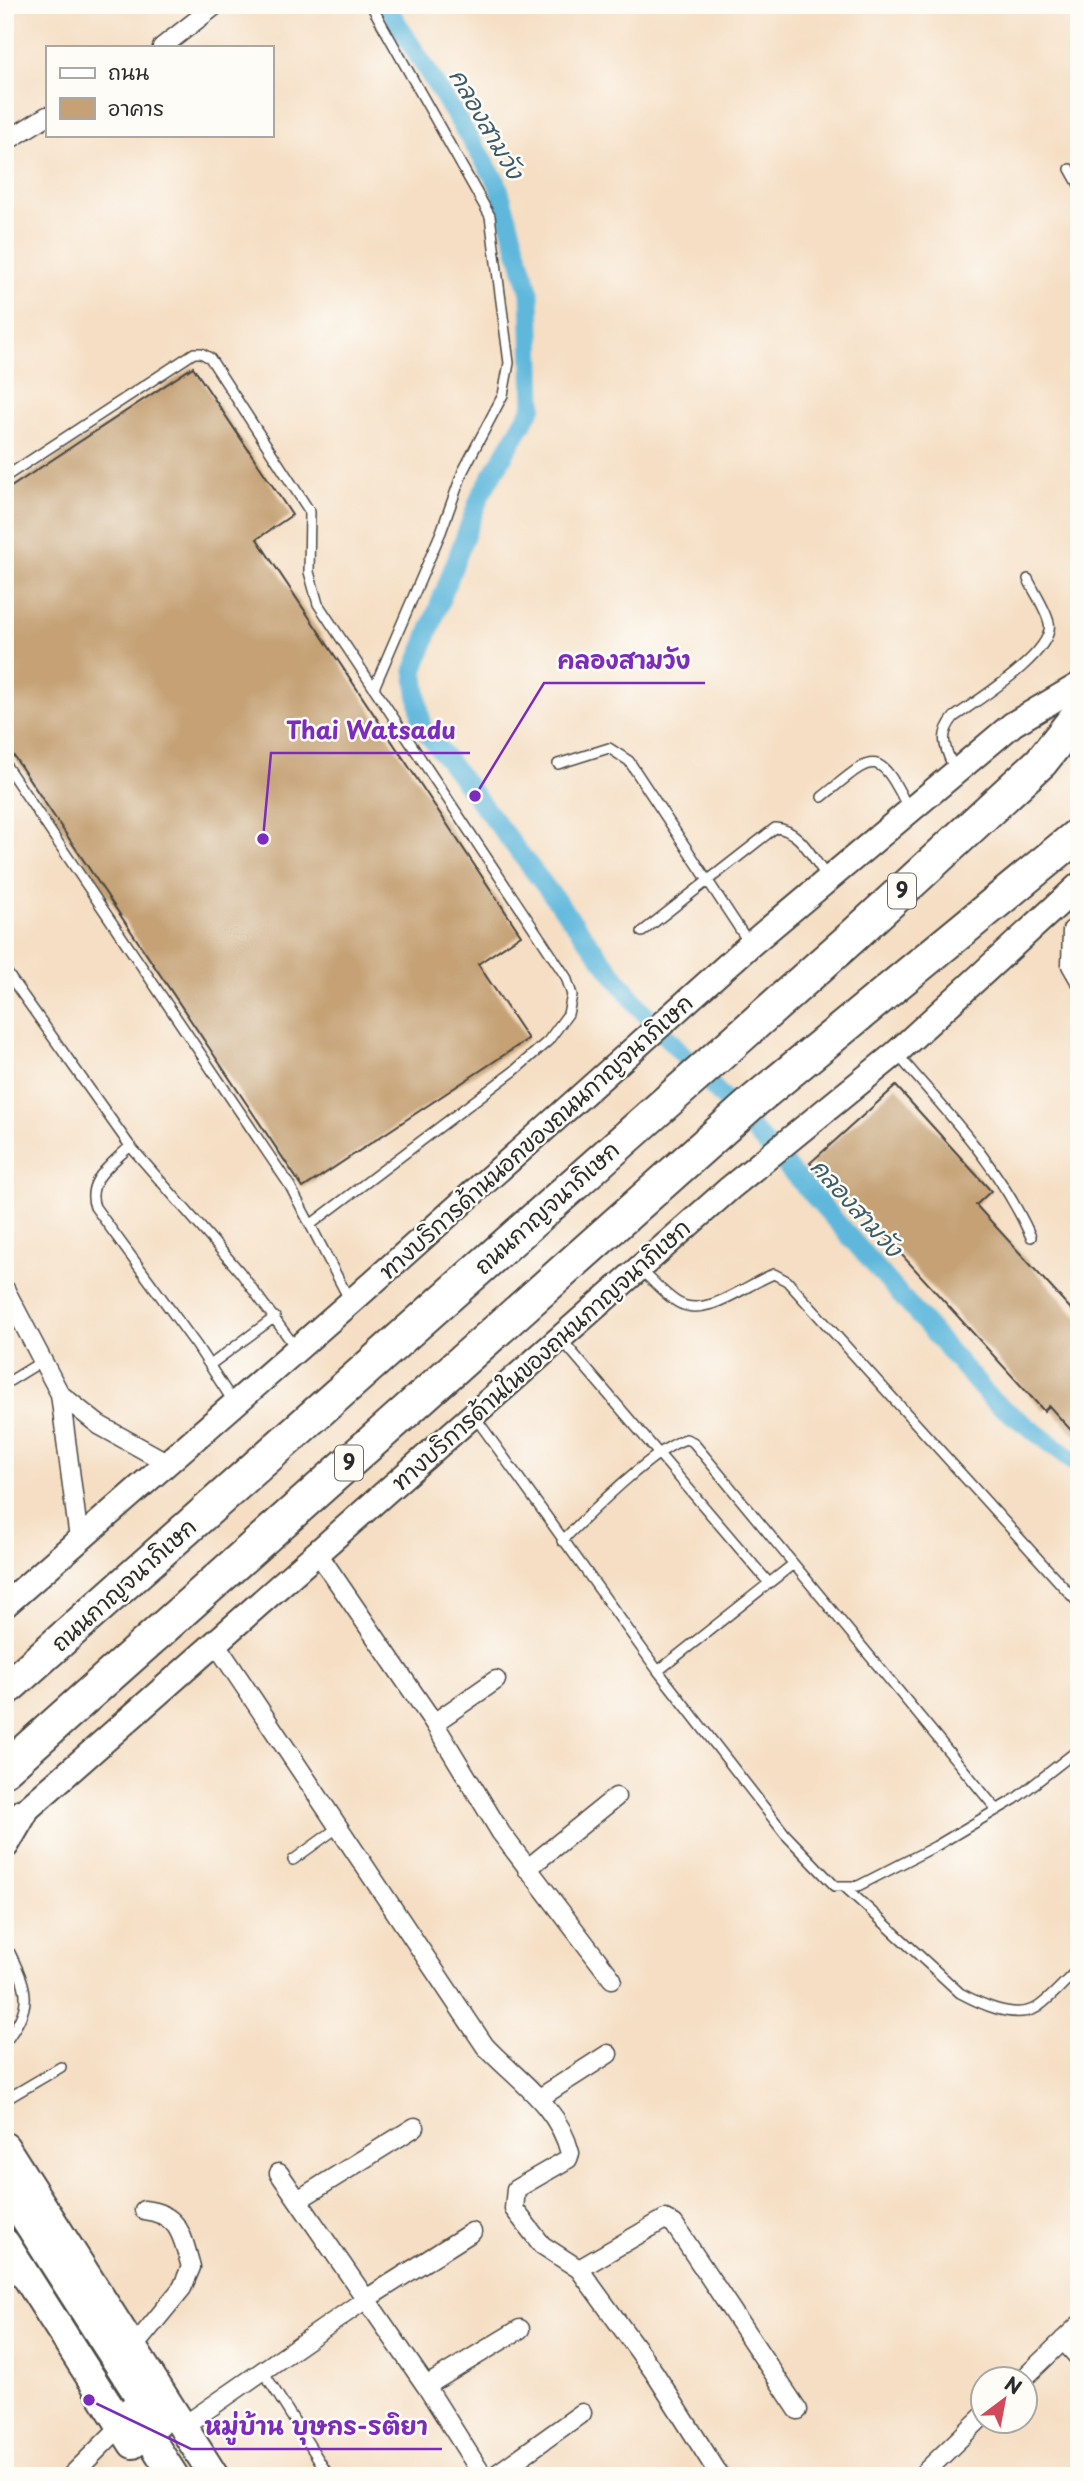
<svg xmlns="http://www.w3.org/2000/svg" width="1084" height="2481" font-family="'Playpen Sans','Playpen Sans Thai',sans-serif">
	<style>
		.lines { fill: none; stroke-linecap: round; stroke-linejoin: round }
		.canal { stroke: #5eb8dc; stroke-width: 19 }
		.building { fill: #c5a175 }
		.lane-casing { stroke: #494642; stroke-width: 12 }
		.street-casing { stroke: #494642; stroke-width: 21 }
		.secondary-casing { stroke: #494642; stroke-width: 28 }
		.primary-casing { stroke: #494642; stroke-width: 32 }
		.highway-casing { stroke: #494642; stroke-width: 37 }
		.lane { stroke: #fff; stroke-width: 9 }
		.street { stroke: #fff; stroke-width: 18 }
		.secondary { stroke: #fff; stroke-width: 24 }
		.primary { stroke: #fff; stroke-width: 28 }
		.highway { stroke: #fff; stroke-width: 33 }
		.labels { text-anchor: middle; stroke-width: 5; stroke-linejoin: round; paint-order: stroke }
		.shield { fill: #fdfcf7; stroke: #6a6a68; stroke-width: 2 }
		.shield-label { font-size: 21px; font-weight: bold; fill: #2b2b2b }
		.street-label { font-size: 23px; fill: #2b2b2b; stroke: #fdfcf7 }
		.water-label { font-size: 24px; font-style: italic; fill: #3d5c69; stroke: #fdfcf7 }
		.leader { fill: none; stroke: #7b2cbf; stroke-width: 2.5 }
		.callout-dot { fill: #7b2cbf; stroke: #fdfcf7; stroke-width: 2.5 }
		.callout-label { font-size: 24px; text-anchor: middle; font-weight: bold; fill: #7b2cbf; stroke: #fdfcf7; stroke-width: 5; stroke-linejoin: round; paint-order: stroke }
	</style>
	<rect width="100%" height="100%" fill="#fdfcf7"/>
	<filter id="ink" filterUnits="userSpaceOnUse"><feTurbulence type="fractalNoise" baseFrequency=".0143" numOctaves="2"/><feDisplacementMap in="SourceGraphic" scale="14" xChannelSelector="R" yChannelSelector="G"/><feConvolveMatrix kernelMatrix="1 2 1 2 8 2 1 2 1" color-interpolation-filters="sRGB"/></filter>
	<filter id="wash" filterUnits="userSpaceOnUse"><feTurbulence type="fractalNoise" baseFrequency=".00686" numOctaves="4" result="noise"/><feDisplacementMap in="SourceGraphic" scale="28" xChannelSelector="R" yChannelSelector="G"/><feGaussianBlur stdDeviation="1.57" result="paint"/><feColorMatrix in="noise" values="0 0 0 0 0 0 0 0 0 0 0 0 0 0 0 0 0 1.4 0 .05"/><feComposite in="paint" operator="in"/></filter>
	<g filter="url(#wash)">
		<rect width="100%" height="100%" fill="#f5dec3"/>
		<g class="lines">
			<path class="canal" d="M 386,5 L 497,182 L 530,293 L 533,406 L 481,494 L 414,671 L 422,727 L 639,1007 L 821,1204 L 991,1399 L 1079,1465"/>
		</g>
		<g id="blocks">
			<path class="building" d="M 193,367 L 292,515 L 257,539 L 521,935 L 478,964 L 528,1039 L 303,1188 L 5,743 L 5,491 Z
				M 896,1086 L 991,1191 L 976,1205 L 1079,1318 L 1079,1439 L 1049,1406 L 1044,1411 L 861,1210 L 856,1214 L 810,1163 Z"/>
		</g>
	</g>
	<g filter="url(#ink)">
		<use href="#blocks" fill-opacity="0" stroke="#494642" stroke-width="2"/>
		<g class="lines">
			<defs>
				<path id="lane" d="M 371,5 L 490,216 L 509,363 L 503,395 L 463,471 L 441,532 L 374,688
					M 1070,169 L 1079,185
					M 5,477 L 194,353 L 201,353 L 210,358 L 310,512 L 309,572 L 318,604 L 566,977 L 572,995 L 568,1014 L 548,1041 L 514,1071 L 310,1225
					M 5,764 L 290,1186 L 350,1301
					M 558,764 L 609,748 L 629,761 L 749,943
					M 954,769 C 945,748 938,736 954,717 C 976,701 1056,652 1049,623 C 1046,609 1034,592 1028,579
					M 822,797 C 873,756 877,744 909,810
					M 642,932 L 775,828 C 800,829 813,859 827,877
					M 5,970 L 130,1146 L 240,1272 L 296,1348
					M 897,1054 C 947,1112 1000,1167 1031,1237
					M 130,1146 C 112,1164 85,1181 95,1207 L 197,1346 L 234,1403
					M 640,1269 C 652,1280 664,1294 677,1302 C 706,1320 746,1284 774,1274 L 787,1281 L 1079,1604
					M 562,1340 L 769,1583
					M 210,1365 L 275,1317
					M 5,1384 L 44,1360
					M 475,1417 L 658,1671 L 785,1834 L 835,1886 L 858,1886 L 936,1846 L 1015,1799 L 1079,1749
					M 562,1541 C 588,1515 653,1449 686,1439 L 693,1442 L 997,1810
					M 658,1671 L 792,1565
					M 293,1860 L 340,1826
					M 846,1888 L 960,1993 C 979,2003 1011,2019 1034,2009 C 1047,2003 1067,1979 1079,1968
					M 5,2043 C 32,2005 30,1994 10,1953
					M 5,2100 L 61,2067
					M 263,2371 L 329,2476"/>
				<path id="street" d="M 162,47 L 216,5
					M 5,142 L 47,116
					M 1072,930 L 1071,965 L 1079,979
					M 5,1289 L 60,1394 L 79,1539
					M 60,1394 L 99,1425 L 166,1462
					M 317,1552 L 434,1723 L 501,1833 L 612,1979
					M 214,1641 L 485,2046 C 517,2080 558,2105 570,2153 L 568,2159 L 516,2189 L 514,2209 L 542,2245 L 579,2269 L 654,2372 L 720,2476
					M 434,1723 L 496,1680
					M 527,1869 L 616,1797
					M 541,2097 L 608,2054
					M 279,2173 L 426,2386 L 483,2476
					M 298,2200 L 415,2127
					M 579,2269 L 665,2219 L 674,2224 L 798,2410
					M 1063,2340 L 1079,2358
					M 132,2349 L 182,2288 L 191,2267 C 182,2236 180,2214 144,2210
					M 1022,2380 L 1079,2325
					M 426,2386 L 520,2329
					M 182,2427 L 366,2299 L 472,2232
					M 71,2476 L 122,2425
					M 494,2476 L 582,2413
					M 921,2476 L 982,2417"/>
				<path id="secondary" d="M 5,1605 L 351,1302 L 750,945 L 1013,724 L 1079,685
					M 9,1825 L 730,1188 L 896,1053 L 1079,885"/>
				<path id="primary" d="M 5,1844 L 23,1813
					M 5,2147 L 214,2476
					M 5,2187 L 157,2424
					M 5,2243 L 133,2444
					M 132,2410 L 174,2476"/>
				<path id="highway" d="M 5,1690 L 850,939 L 1041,762 L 1079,714
					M 5,1769 L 754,1101 L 1079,834"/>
			</defs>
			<use href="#lane" class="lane-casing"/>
			<use href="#street" class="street-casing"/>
			<use href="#secondary" class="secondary-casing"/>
			<use href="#primary" class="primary-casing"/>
			<use href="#highway" class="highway-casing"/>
			<use href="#lane" class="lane"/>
			<use href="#street" class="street"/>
			<use href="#secondary" class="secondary"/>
			<use href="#primary" class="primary"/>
			<use href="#highway" class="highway"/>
		</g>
	</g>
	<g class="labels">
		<g class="shield">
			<rect x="888" y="873.5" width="28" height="35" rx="5"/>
			<rect x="335" y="1445.5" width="28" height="35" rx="5"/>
		</g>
		<g class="shield-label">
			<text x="902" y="898">9</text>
			<text x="349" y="1470">9</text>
		</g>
		<g class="street-label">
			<text transform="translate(536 1137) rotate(-42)" y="8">ทางบริการด้านนอกของถนนกาญจนาภิเษก</text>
			<text transform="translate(547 1208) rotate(-42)" y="8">ถนนกาญจนาภิเษก</text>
			<text transform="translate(541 1355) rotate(-42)" y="8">ทางบริการด้านในของถนนกาญจนาภิเษก</text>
			<text transform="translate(124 1585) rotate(-42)" y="8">ถนนกาญจนาภิเษก</text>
		</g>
		<g class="water-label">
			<text transform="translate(486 124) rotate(60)" y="8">คลองสามวัง</text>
			<text transform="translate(856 1208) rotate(48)" y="8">คลองสามวัง</text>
		</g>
	</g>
	<path class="leader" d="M475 796L544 683H705M263 839L271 753H470M89 2400L191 2449H442"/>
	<g class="callout-dot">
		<circle cx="475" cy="796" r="7"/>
		<circle cx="263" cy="839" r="7"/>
		<circle cx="89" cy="2400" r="7"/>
	</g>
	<g class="callout-label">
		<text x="624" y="669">คลองสามวัง</text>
		<text x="371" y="739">Thai Watsadu</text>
		<text x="316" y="2435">หมู่บ้าน บุษกร-รติยา</text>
	</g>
	<rect width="1084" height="2481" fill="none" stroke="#fdfcf7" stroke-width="28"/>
	<rect x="46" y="46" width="228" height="91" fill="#fdfcf7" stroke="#a9a8a5" stroke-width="2"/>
	<rect x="60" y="68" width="35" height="10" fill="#ffffff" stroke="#a9a8a5" stroke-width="2"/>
	<text x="108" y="80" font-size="21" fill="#2b2b2b">ถนน</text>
	<rect x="60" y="98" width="35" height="21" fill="#c5a175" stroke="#a9a8a5" stroke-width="2"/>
	<text x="108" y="116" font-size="21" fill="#2b2b2b">อาคาร</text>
	<g transform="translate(1004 2400) rotate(32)"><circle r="33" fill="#fdfcf7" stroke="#a9a8a5" stroke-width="2"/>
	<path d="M0-5L12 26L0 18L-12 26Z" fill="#d1495b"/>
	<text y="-10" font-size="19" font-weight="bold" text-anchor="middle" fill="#2b2b2b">N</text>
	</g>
</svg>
